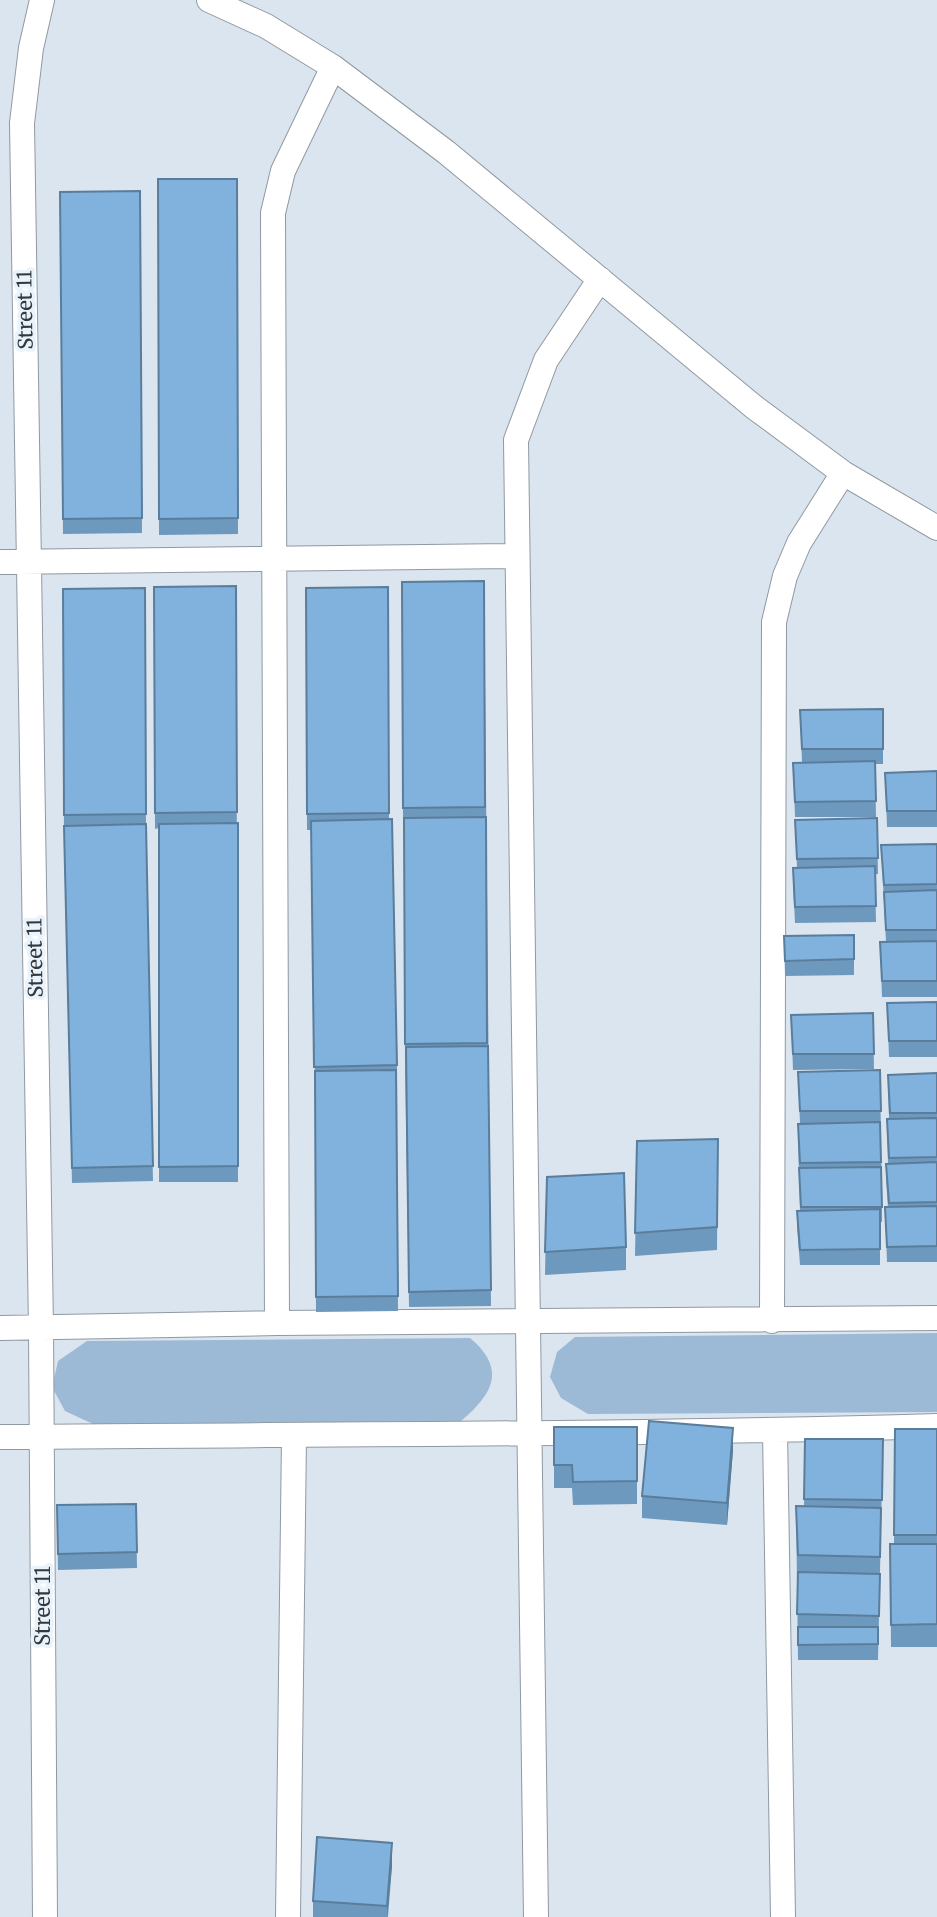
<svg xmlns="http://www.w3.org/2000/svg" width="937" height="1917" font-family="Merriweather,serif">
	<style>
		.green { fill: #9cbad6 }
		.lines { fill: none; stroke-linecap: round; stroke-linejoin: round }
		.minor-casing { stroke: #9099a2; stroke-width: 26 }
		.minor { stroke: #fff; stroke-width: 24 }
		.wall { fill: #6e99be }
		.shaded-wall { fill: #5a7d9b }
		.building { fill: #80b2dd; stroke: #5a7d9b; stroke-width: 2 }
		.labels { text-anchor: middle; stroke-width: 7; stroke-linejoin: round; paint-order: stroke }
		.street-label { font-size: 20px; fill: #34383c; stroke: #e8f3fc }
	</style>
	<rect width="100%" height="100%" fill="#dbe5ef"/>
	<path class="green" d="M 937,1333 L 937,1412 L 588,1414 L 561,1398 L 550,1377 L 557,1352 L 575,1337 Z
		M 470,1338 C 507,1369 493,1394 461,1421 L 93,1424 L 65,1411 L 52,1387 L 58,1361 L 87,1341 Z"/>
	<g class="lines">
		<defs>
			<path id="minor" d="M 42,0 L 31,48 L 22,123 L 41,1329 L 45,1917
				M 209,0 L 266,26 L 333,67 L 446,152 L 754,407 L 843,473 L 937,528
				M 0,562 L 516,556
				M 772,1321 L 774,622 L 785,576 L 799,543 L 843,473
				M 277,1323 L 273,213 L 283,171 L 333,67
				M 0,1328 L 277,1323 L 937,1318
				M 775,1431 L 783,1917
				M 0,1437 C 312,1434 625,1435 937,1426
				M 288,1917 L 294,1437
				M 536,1917 L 516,440 L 546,360 L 600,279"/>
		</defs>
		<use href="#minor" class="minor-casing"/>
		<use href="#minor" class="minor"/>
	</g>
	<path class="wall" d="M 158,179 L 237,179 L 238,534 L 159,535 Z
		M 140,191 L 142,533 L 63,534 L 60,192 Z
		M 484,581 L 491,1306 L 409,1307 L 405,1059 L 404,823 L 403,823 L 402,582 Z
		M 236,586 L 238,1182 L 159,1182 L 159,828 L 155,829 L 154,587 Z
		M 388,587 L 389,819 L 397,1065 L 398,1311 L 316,1312 L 315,1083 L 311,830 L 307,830 L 306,588 Z
		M 145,588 L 146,830 L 153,1181 L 72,1183 L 64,842 L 63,589 Z
		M 883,709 L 883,764 L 875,764 L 876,817 L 795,817 L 793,763 L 802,762 L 800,710 Z
		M 937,771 L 937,827 L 887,827 L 885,773 Z
		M 877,818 L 878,874 L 875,874 L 876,922 L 795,923 L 793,883 L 793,868 L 797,868 L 795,820 Z
		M 937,844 L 937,997 L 882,997 L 880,942 L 886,942 L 881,845 Z
		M 854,935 L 854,975 L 785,976 L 784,936 Z
		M 937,1002 L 937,1057 L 889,1057 L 887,1003 Z
		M 873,1013 L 874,1069 L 793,1070 L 791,1015 Z
		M 880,1070 L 882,1207 L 882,1222 L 880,1222 L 880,1265 L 800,1265 L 797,1226 L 797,1211 L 800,1211 L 798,1139 L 798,1124 L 800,1124 L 798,1072 Z
		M 937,1073 L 937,1262 L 887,1262 L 885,1207 L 888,1207 L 886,1179 L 886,1164 L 888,1164 L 887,1119 L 889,1119 L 888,1075 Z
		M 718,1139 L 717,1250 L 635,1256 L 637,1141 Z
		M 547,1177 L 626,1247 L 626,1270 L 545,1275 Z
		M 554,1427 L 637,1427 L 637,1504 L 573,1505 L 572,1488 L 554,1488 Z
		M 895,1429 L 937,1429 L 937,1647 L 891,1647 L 890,1544 L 894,1544 Z
		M 805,1439 L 883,1439 L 878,1660 L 798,1660 L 796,1506 L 804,1506 Z
		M 733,1450 L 727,1525 L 642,1518 L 642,1496 Z
		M 136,1504 L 137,1568 L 58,1570 L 57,1505 Z
		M 392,1866 L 388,1917 L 313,1917 L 313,1901 Z"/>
	<path class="shaded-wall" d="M 733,1428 L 733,1450 L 727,1525 L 727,1503 Z
		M 392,1843 L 392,1866 L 387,1917 L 387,1906 Z"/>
	<path class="building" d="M 158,179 L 237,179 L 238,518 L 159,519 Z
		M 140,191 L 142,518 L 63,519 L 60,192 Z
		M 484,581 L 485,807 L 403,808 L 402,582 Z
		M 236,586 L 237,812 L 155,813 L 154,587 Z
		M 388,587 L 389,813 L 307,814 L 306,588 Z
		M 145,588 L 146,814 L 64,815 L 63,589 Z
		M 883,709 L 883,749 L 802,749 L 800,710 Z
		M 875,761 L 876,801 L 795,802 L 793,763 Z
		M 937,771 L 937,811 L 887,811 L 885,773 Z
		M 486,817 L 487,1043 L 405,1044 L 404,818 Z
		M 877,818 L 878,858 L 797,859 L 795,820 Z
		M 392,819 L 397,1065 L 314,1067 L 311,821 Z
		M 238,823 L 238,1166 L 159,1167 L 159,824 Z
		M 146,824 L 153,1166 L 72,1168 L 64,826 Z
		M 937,844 L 937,884 L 884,885 L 881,845 Z
		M 875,866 L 876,906 L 795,907 L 793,868 Z
		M 937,890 L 937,930 L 886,930 L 884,892 Z
		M 854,935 L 854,959 L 785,961 L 784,936 Z
		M 937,941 L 937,981 L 882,981 L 880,942 Z
		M 937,1002 L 937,1041 L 889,1041 L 887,1003 Z
		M 873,1013 L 874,1054 L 793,1054 L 791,1015 Z
		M 488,1046 L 491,1290 L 409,1292 L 406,1047 Z
		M 396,1070 L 398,1296 L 316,1297 L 315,1071 Z
		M 880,1070 L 881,1111 L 800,1111 L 798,1072 Z
		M 937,1073 L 937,1113 L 890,1113 L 888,1075 Z
		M 937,1118 L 937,1157 L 889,1158 L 887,1119 Z
		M 880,1122 L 881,1162 L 800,1163 L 798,1124 Z
		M 718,1139 L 717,1227 L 635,1233 L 637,1141 Z
		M 937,1162 L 937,1202 L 889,1203 L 886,1164 Z
		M 881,1167 L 882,1207 L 801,1207 L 799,1168 Z
		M 624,1173 L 626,1247 L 545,1252 L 547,1177 Z
		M 937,1206 L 937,1246 L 887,1247 L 885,1207 Z
		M 880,1209 L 880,1249 L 800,1250 L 797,1211 Z
		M 649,1421 L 733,1428 L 727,1503 L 642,1496 Z
		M 554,1427 L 637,1427 L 637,1481 L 573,1482 L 572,1465 L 554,1465 Z
		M 895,1429 L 937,1429 L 937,1535 L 894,1535 Z
		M 805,1439 L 883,1439 L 882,1500 L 804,1499 Z
		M 136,1504 L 137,1552 L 58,1554 L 57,1505 Z
		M 796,1506 L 881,1508 L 880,1557 L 798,1555 Z
		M 890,1544 L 937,1544 L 937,1624 L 891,1625 Z
		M 798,1572 L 880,1574 L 879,1616 L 797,1614 Z
		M 798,1627 L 878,1627 L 878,1644 L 798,1645 Z
		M 317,1837 L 392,1843 L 387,1906 L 313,1901 Z"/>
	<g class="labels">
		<g class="street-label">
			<text transform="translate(25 310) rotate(-91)" y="7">Street 11</text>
			<text transform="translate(35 958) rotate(-91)" y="7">Street 11</text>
			<text transform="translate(43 1606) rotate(-90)" y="7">Street 11</text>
		</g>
	</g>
</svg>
